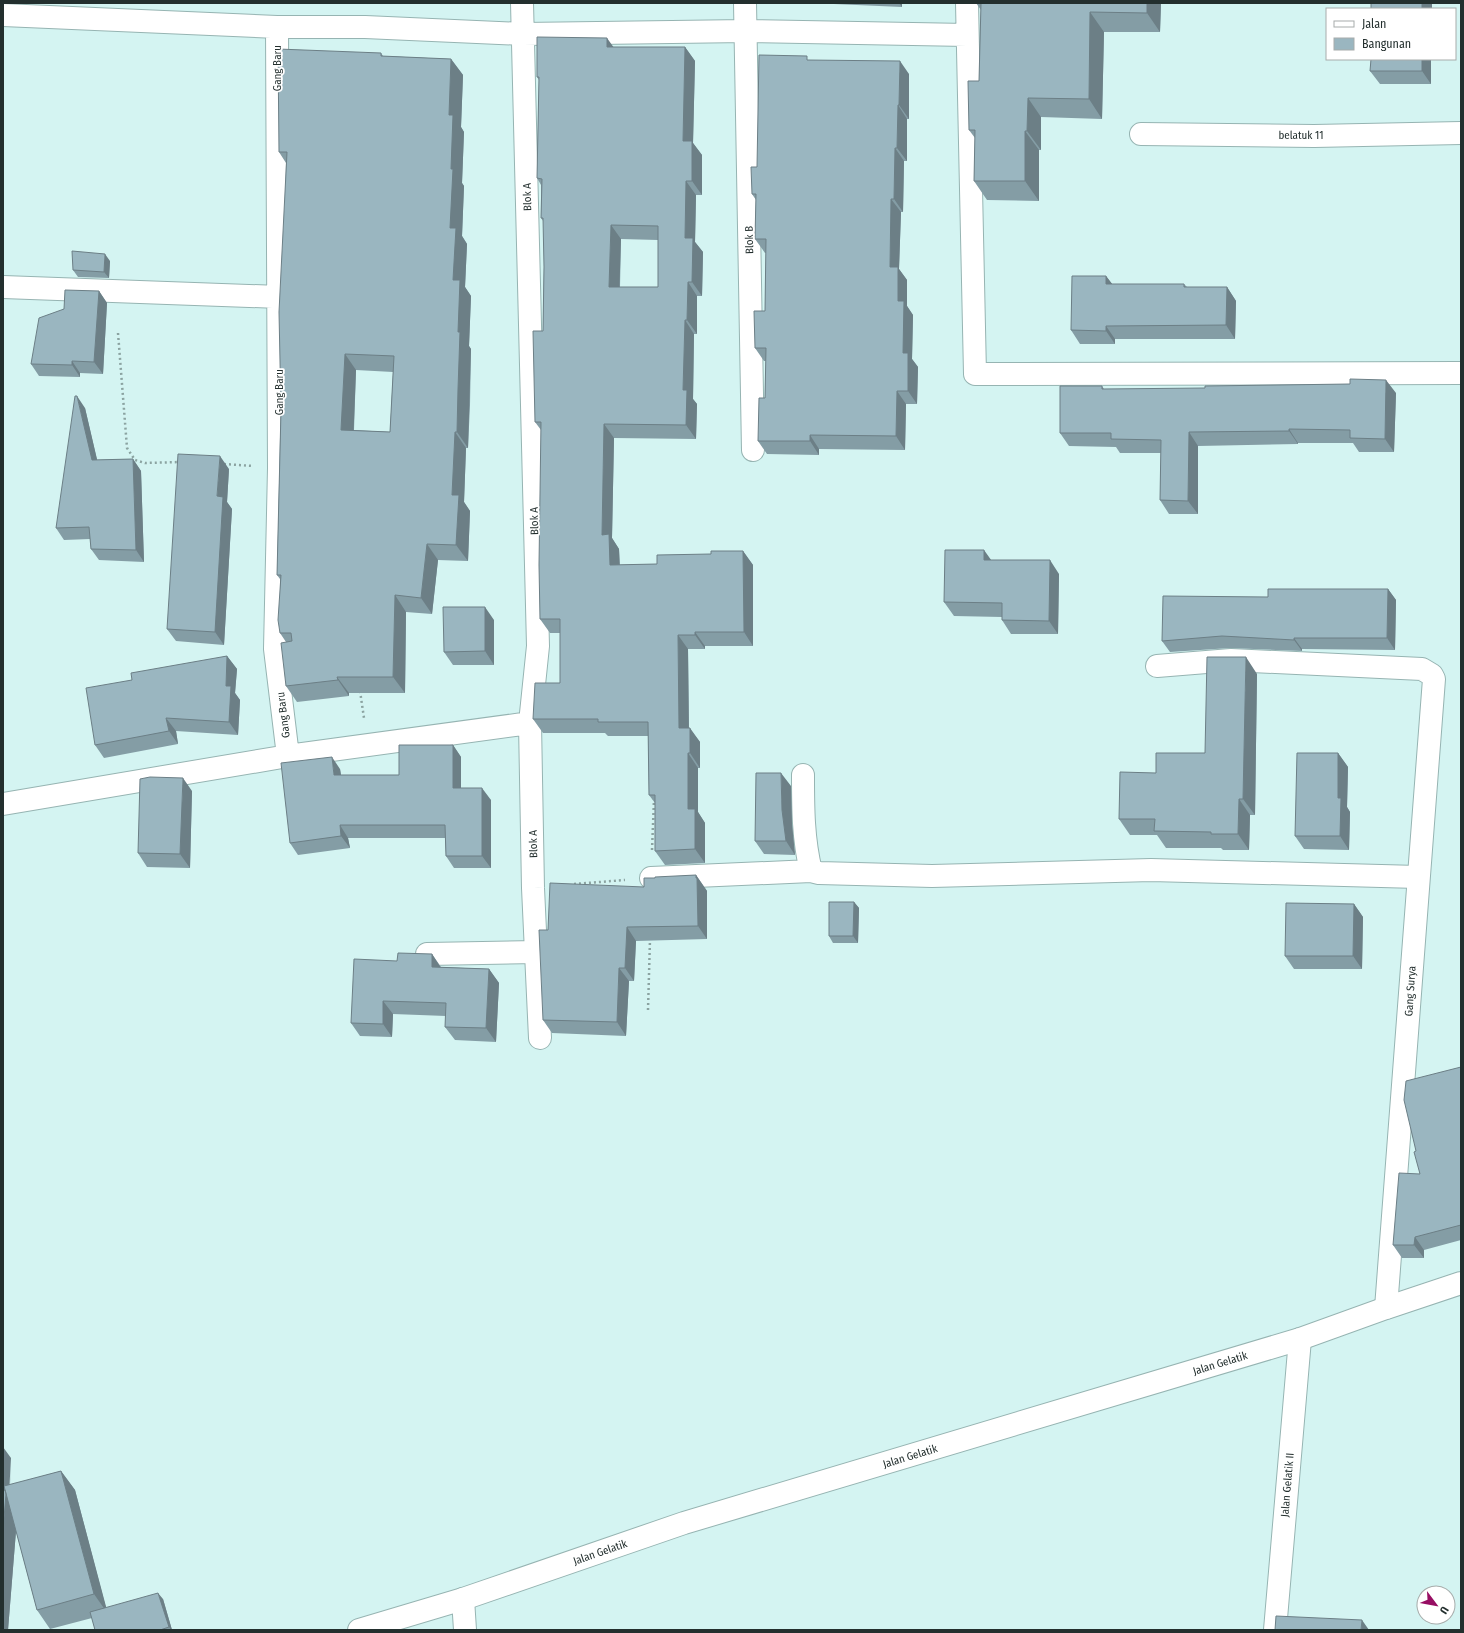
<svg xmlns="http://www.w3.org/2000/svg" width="1464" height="1633" font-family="'Fira Sans Condensed',sans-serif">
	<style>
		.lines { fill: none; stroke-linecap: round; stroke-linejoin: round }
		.minor-casing { stroke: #96b4b2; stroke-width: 24 }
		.tertiary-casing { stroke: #96b4b2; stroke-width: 24 }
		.path { stroke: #8ba3a1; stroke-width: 2.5; stroke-dasharray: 2 3; stroke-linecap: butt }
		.minor { stroke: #fff; stroke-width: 22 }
		.tertiary { stroke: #fff; stroke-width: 22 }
		.wall { fill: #849da5; fill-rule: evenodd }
		.shaded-wall { fill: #6c7f86 }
		.building { fill: #9ab6c0; stroke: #6c7f86; fill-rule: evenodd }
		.labels { text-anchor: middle; stroke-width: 3.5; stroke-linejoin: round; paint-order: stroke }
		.street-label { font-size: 11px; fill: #232f2e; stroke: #fff }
	</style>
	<rect width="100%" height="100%" fill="#d4f4f2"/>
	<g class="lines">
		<defs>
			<path id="minor" d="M 522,3 L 538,646 L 530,723 L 533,888 L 540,1038
				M 745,3 L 753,450
				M 967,3 L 975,374 L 1461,373
				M 3,15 L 277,27 L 365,27 L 523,34 L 746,31 L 967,35
				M 277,27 L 279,468 L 275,649 L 288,756
				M 1141,134 L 1314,136 L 1461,133
				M 3,287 L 279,297
				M 1157,666 L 1231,660 L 1422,669 L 1432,675 L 1434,679 L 1386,1308
				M 803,775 C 803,807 803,839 811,871 L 819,873 L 932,876 L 1151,870 L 1418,877
				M 3,804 L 288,756 L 530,723
				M 651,878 L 811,871
				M 427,954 L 536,952
				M 463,1599 L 465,1630
				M 1275,1630 L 1300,1339"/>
			<path id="tertiary" d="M 359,1630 L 463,1599 L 684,1523 L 1300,1339 L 1386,1308 L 1461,1283"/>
		</defs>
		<use href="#minor" class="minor-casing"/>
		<use href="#tertiary" class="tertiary-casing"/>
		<path class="path" d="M 118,333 L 127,448 L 135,460 L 145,463 L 181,462
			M 224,464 L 253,466
			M 360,691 L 364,718
			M 652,850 L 654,799
			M 574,884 L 625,880
			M 648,1010 L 650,939"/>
		<use href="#minor" class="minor"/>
		<use href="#tertiary" class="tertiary"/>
	</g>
	<path class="wall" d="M 811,3 L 902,3 L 902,7 Z
		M 976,3 L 1161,3 L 1160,32 L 1104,32 L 1102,119 L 1041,117 L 1041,150 L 1039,150 L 1039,201 L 987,200 L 974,181 L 975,138 L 969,130 L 979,81 L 981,10 Z
		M 613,47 L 685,47 L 695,61 L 693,143 L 702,155 L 702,195 L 696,195 L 695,242 L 703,252 L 702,296 L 697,296 L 697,334 L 694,334 L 693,399 L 697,404 L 696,439 L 614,438 L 612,538 L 619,549 L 620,565 L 657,564 L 711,554 L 743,551 L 753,565 L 753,646 L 705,646 L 705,649 L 688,649 L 689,728 L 700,742 L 700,768 L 698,768 L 698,812 L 705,823 L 705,863 L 665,865 L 655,851 L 655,803 L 649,795 L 648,736 L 608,736 L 605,733 L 543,733 L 533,719 L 560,683 L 560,633 L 550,633 L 540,619 L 541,430 L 535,422 L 543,331 L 544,267 L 544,222 L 541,218 L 541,185 L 537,178 L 539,80 L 537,77 ZM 621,239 L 658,240 L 658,287 L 620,287 Z
		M 381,53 L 383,56 L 451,59 L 463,75 L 461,127 L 464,132 L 462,183 L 464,186 L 462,236 L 467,244 L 465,287 L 471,296 L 469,346 L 471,349 L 470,405 L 468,448 L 466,448 L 464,502 L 470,511 L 468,561 L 438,560 L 432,614 L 406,612 L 405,693 L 349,693 L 349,696 L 297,702 L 286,686 L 286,642 L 280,633 L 280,579 L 277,575 L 286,163 L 279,152 ZM 356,370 L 393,372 L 390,432 L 354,430 Z
		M 1431,59 L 1431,84 L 1380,84 L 1370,71 Z
		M 810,60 L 909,74 L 909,119 L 907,119 L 907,161 L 904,161 L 903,212 L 901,212 L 899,269 L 907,280 L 907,306 L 913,315 L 912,359 L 918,367 L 917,404 L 906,404 L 905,450 L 819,449 L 819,455 L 767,454 L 758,441 L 765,398 L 766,361 L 764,361 L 755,348 L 765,311 L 766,253 L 765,253 L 755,239 L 756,200 L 752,194 L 757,167 Z
		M 110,261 L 109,278 L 78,277 L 73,270 Z
		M 1106,276 L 1112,284 L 1184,284 L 1187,287 L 1227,287 L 1236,301 L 1235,339 L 1115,339 L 1115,344 L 1080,344 L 1071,330 Z
		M 99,291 L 107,303 L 103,374 L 80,373 L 80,377 L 39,376 L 31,364 L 64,309 Z
		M 1102,386 L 1104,389 L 1396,393 L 1394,452 L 1359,452 L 1353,443 L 1298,443 L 1298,444 L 1198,446 L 1198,514 L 1169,514 L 1160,500 L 1161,453 L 1120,453 L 1116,447 L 1069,446 L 1060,433 Z
		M 85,408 L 97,460 L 133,459 L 141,471 L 144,562 L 99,560 L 91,549 L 90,539 L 64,540 L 56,528 Z
		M 229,469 L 227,502 L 232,509 L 224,645 L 176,641 L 167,629 Z
		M 991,560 L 1059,574 L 1058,634 L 1011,634 L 1002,620 L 1002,617 L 954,616 L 944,602 Z
		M 1388,589 L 1396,600 L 1395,650 L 1302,649 L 1302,651 L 1230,648 L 1170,652 L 1162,641 L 1268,597 Z
		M 494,620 L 494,665 L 453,665 L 444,652 Z
		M 227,656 L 237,669 L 235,693 L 240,700 L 238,735 L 176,731 L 178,744 L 104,758 L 95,745 L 132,680 Z
		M 1257,674 L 1255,815 L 1250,815 L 1249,850 L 1223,850 L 1221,848 L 1166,848 L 1157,835 L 1130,835 L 1119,819 L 1156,773 L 1205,753 Z
		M 453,745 L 461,757 L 461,788 L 491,800 L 491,868 L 454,868 L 446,856 L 445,838 L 348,838 L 350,848 L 298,855 L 290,843 L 340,769 L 341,775 L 399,775 Z
		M 1338,753 L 1348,767 L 1347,807 L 1350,812 L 1349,850 L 1304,849 L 1295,836 Z
		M 791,786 L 792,824 L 795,855 L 764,854 L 755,841 Z
		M 192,791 L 190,868 L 147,867 L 138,853 Z
		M 696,875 L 707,891 L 707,939 L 636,941 L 634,981 L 629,981 L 626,1036 L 552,1033 L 543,1020 L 548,930 L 644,887 L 655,878 Z
		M 854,902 L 859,908 L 858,943 L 833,943 L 829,936 Z
		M 1354,904 L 1363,917 L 1362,969 L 1294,969 L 1285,956 Z
		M 432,954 L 441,967 L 489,969 L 499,983 L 496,1042 L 455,1040 L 445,1027 L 446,1016 L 393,1014 L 392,1037 L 360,1036 L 351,1023 L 397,961 Z
		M 1461,1067 L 1461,1240 L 1424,1250 L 1424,1258 L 1402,1258 L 1393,1245 L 1420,1174 L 1416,1151 Z
		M 11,1458 L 10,1485 L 61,1471 L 75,1490 L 106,1608 L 163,1599 L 172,1630 L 95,1630 L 92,1618 L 50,1629 L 37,1610 L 16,1531 L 8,1630 L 3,1630 Z"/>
	<path class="shaded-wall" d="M 899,3 L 902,3 L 902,7 Z
		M 1147,3 L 1161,3 L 1160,32 L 1147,13 Z
		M 1422,3 L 1432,3 L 1432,9 L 1422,9 Z
		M 1090,12 L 1104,32 L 1102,119 L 1089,99 Z
		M 607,38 L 617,52 L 607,47 Z
		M 685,47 L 695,61 L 693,143 L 702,155 L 702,195 L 692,181 L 683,141 Z
		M 451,59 L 463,75 L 461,127 L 464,132 L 462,183 L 464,186 L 462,236 L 467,244 L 465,287 L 471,296 L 469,346 L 471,349 L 468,448 L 457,432 L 458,332 L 453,280 L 450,228 L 449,115 Z
		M 1422,59 L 1431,59 L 1431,84 L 1422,71 Z
		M 900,61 L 909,74 L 909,119 L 899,105 Z
		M 1028,98 L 1041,117 L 1041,150 L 1027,131 Z
		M 898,105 L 907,119 L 907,161 L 897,148 Z
		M 1025,131 L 1039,150 L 1039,201 L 1025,181 Z
		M 895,148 L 904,161 L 903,212 L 894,199 Z
		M 686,181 L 696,195 L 695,242 L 703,252 L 702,296 L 692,282 L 685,238 Z
		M 891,199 L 901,212 L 899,269 L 907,280 L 907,306 L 913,315 L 912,359 L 918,367 L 917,404 L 908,391 L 903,353 L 898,301 L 890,267 Z
		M 611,225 L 621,239 L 619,301 L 609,287 Z
		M 105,254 L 110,261 L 109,278 L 104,272 Z
		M 1106,276 L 1116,289 L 1106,284 Z
		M 688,282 L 697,296 L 697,334 L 687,320 Z
		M 1227,287 L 1236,301 L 1235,339 L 1226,325 Z
		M 99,291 L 107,303 L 103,374 L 94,362 Z
		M 685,320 L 694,334 L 693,399 L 697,404 L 696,439 L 686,425 L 683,390 Z
		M 1106,326 L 1115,339 L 1115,344 L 1106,331 Z
		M 345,354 L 356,370 L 353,446 L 341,430 Z
		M 72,361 L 80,373 L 80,377 L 72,365 Z
		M 1386,380 L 1396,393 L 1394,452 L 1385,439 Z
		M 897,391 L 906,404 L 905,450 L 896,436 Z
		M 77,396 L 85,408 L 100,472 L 92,460 Z
		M 604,424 L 614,438 L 612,538 L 619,549 L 620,579 L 610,565 L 602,535 Z
		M 1289,429 L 1298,443 L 1298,444 L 1289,431 Z
		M 455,432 L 466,448 L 464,502 L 470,511 L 468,561 L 456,545 L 452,495 Z
		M 1189,432 L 1198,446 L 1198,514 L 1188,501 Z
		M 810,435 L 819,449 L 819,455 L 810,441 Z
		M 220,456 L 229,469 L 227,502 L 232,509 L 224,645 L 215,632 L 217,496 Z
		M 133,459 L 141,471 L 144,562 L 136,550 Z
		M 427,544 L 438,560 L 432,614 L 421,598 Z
		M 984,550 L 994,564 L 984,560 Z
		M 743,551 L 753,565 L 753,646 L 744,632 Z
		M 1050,560 L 1059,574 L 1058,634 L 1049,621 Z
		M 1388,589 L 1396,600 L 1395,650 L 1387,638 Z
		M 395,595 L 406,612 L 405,693 L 393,677 Z
		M 485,607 L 494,620 L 494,665 L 485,651 Z
		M 695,632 L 705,646 L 705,649 L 695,635 Z
		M 678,635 L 688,649 L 689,742 L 679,728 Z
		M 1294,638 L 1302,649 L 1302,651 L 1294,640 Z
		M 227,656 L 237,669 L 235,693 L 240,700 L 238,735 L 229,722 L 226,686 Z
		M 1246,657 L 1257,674 L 1255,815 L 1243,799 Z
		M 337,677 L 349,693 L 349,696 L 338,680 Z
		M 166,718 L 176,731 L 178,744 L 169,731 Z
		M 690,728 L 700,742 L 700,768 L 690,753 Z
		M 453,745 L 461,757 L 461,801 L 453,788 Z
		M 688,753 L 698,768 L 698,812 L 705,823 L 705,863 L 695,849 L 688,809 Z
		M 1338,753 L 1348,767 L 1347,807 L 1350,812 L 1349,850 L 1340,836 L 1338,798 Z
		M 332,757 L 340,769 L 343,788 L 334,775 Z
		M 781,773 L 791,786 L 792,824 L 795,855 L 786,841 L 782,810 Z
		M 183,778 L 192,791 L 190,868 L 180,854 Z
		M 482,788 L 491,800 L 491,868 L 482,856 Z
		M 1239,799 L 1250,815 L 1249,850 L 1238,834 Z
		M 340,825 L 348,838 L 350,848 L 341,836 Z
		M 696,875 L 707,891 L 707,939 L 698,926 Z
		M 854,902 L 859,908 L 858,943 L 853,936 Z
		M 1354,904 L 1363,917 L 1362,969 L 1353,956 Z
		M 627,927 L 636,941 L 634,981 L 625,968 Z
		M 432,954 L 441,968 L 432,967 Z
		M 619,968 L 629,981 L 626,1036 L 617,1022 Z
		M 489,969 L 499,983 L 496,1042 L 486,1028 Z
		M 383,1001 L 393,1014 L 392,1037 L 383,1024 Z
		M 1415,1237 L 1424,1250 L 1424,1258 L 1414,1245 Z
		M 3,1447 L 11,1458 L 9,1494 L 18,1506 L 8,1630 L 3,1630 Z
		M 61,1471 L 75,1490 L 108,1614 L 94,1594 Z
		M 158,1593 L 163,1599 L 172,1630 L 171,1630 L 169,1627 Z
		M 1362,1620 L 1369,1630 L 1361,1630 Z"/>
	<path class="building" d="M 981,3 L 1147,3 L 1147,13 L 1090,12 L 1089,99 L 1028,98 L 1027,131 L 1025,131 L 1025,181 L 974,181 L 975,130 L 969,130 L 968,81 L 979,81 Z
		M 1371,3 L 1422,3 L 1422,9 L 1371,9 Z
		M 537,37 L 607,38 L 607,47 L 685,47 L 683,141 L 692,141 L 692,181 L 686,181 L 685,238 L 693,238 L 692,282 L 688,282 L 687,320 L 685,320 L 683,390 L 687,390 L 686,425 L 604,424 L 602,535 L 609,534 L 610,565 L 657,564 L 657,555 L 711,554 L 711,551 L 743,551 L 744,632 L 695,632 L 695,635 L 678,635 L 679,728 L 690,728 L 690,753 L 688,753 L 688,809 L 695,809 L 695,849 L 655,851 L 655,795 L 649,795 L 648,722 L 598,722 L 598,719 L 533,719 L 535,683 L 560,683 L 560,619 L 540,619 L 539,565 L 541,422 L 535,422 L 533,331 L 543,331 L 544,267 L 543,218 L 541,218 L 542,179 L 537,178 L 539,77 L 537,77 ZM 611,225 L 658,226 L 658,287 L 609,287 Z
		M 278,49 L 381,53 L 381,56 L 451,59 L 449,115 L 453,115 L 451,169 L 453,169 L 450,228 L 456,228 L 453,280 L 460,280 L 458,332 L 460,332 L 458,389 L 457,432 L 455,432 L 452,495 L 459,495 L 456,545 L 427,544 L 421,598 L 395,595 L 393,677 L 337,677 L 338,680 L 286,686 L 281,643 L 292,641 L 291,633 L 280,633 L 278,620 L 281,575 L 277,575 L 281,410 L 279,312 L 287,152 L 279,152 ZM 345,354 L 394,356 L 390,432 L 341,430 Z
		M 759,55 L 807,56 L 807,60 L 900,61 L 899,105 L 898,105 L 897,148 L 895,148 L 894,199 L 891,199 L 890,267 L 898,267 L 898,301 L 904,301 L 903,353 L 908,353 L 908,391 L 897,391 L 896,436 L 810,435 L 810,441 L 758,441 L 759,398 L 765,398 L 766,348 L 755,348 L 754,311 L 765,311 L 766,239 L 755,239 L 756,194 L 752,194 L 751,167 L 757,167 Z
		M 1371,59 L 1422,59 L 1422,71 L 1370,71 Z
		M 72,251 L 105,254 L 104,272 L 73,270 Z
		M 1072,276 L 1106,276 L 1106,284 L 1184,284 L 1184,287 L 1227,287 L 1226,325 L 1106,326 L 1106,331 L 1071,330 Z
		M 65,290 L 99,291 L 94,362 L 72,361 L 72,365 L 31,364 L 39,318 L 64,309 Z
		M 1350,379 L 1386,380 L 1385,439 L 1350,438 L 1350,430 L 1289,429 L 1289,431 L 1189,432 L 1188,501 L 1160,500 L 1161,440 L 1111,439 L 1111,433 L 1060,433 L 1060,386 L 1102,386 L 1102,389 L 1205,388 L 1205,386 L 1350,384 Z
		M 75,396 L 77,396 L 92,460 L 133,459 L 136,550 L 91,549 L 89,527 L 56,528 Z
		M 178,454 L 220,456 L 217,496 L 223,497 L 215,632 L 167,629 Z
		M 945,550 L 984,550 L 984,560 L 1050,560 L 1049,621 L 1002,620 L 1002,603 L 944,602 Z
		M 1268,589 L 1388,589 L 1387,638 L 1294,638 L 1294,640 L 1222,636 L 1162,641 L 1163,596 L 1268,597 Z
		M 443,607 L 485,607 L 485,651 L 444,652 Z
		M 227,656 L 226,686 L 231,686 L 229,722 L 166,718 L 169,731 L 95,745 L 86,688 L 132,680 L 131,673 Z
		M 1207,657 L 1246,657 L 1243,799 L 1239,799 L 1238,834 L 1211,834 L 1211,832 L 1154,831 L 1155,819 L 1119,819 L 1120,772 L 1156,773 L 1156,753 L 1205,753 Z
		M 399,745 L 453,745 L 453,788 L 482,788 L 482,856 L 446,856 L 445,825 L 340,825 L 341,836 L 290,843 L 281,763 L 332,757 L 334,775 L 399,775 Z
		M 1297,753 L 1338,753 L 1338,798 L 1341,798 L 1340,836 L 1295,836 Z
		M 756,773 L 781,773 L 782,810 L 786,841 L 755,841 Z
		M 150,777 L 183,778 L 180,854 L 138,853 L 140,779 Z
		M 696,875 L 696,878 L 697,878 L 698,926 L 627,927 L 625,968 L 619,968 L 617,1022 L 543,1020 L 539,930 L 548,930 L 550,883 L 644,887 L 644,878 L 655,878 L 655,877 Z
		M 829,902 L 854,902 L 853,936 L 829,936 Z
		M 1286,903 L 1354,904 L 1353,956 L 1285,956 Z
		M 398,953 L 432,954 L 432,967 L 489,969 L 486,1028 L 445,1027 L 446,1003 L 383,1001 L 383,1024 L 351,1023 L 354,959 L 397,961 Z
		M 1461,1067 L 1461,1225 L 1415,1237 L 1414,1245 L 1393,1245 L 1399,1173 L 1420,1174 L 1414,1152 L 1416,1151 L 1404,1100 L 1406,1081 Z
		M 61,1471 L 94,1594 L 37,1610 L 4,1486 Z
		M 5,1490 L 6,1494 L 3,1530 L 3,1491 Z
		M 158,1593 L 169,1627 L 160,1630 L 95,1630 L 90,1612 Z
		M 1276,1616 L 1362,1620 L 1361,1630 L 1275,1630 Z"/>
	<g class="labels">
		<g class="street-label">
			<text transform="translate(277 68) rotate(-90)" y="4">Gang Baru</text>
			<text x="1301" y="139">belatuk 11</text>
			<text transform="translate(527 197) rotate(-91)" y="4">Blok A</text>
			<text transform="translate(749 240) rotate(-91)" y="4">Blok B</text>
			<text transform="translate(279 392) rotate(-90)" y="4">Gang Baru</text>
			<text transform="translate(534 521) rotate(-91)" y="4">Blok A</text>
			<text transform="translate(283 715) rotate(-97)" y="4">Gang Baru</text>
			<text transform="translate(533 844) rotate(-91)" y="4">Blok A</text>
			<text transform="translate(1410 991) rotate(-86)" y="4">Gang Surya</text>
			<text transform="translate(1220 1363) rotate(-17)" y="4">Jalan Gelatik</text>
			<text transform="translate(910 1456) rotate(-17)" y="4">Jalan Gelatik</text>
			<text transform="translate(1287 1485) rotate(-85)" y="4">Jalan Gelatik II</text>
			<text transform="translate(600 1552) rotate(-19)" y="4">Jalan Gelatik</text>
		</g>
	</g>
	<rect width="1464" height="1633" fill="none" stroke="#232f2e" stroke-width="8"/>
	<rect x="1326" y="8" width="130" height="52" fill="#ffffff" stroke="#a7acab"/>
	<rect x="1334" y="21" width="20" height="6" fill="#ffffff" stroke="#a7acab"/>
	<text x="1362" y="28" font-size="12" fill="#232f2e">Jalan</text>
	<rect x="1334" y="38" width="20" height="12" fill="#9ab6c0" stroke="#a7acab"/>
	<text x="1362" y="48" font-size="12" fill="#232f2e">Bangunan</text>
	<g transform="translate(1436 1605) rotate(122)"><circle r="19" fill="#ffffff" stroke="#a7acab"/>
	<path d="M0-3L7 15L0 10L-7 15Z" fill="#970e63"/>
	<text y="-6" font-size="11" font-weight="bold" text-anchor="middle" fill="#232f2e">U</text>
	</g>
</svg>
